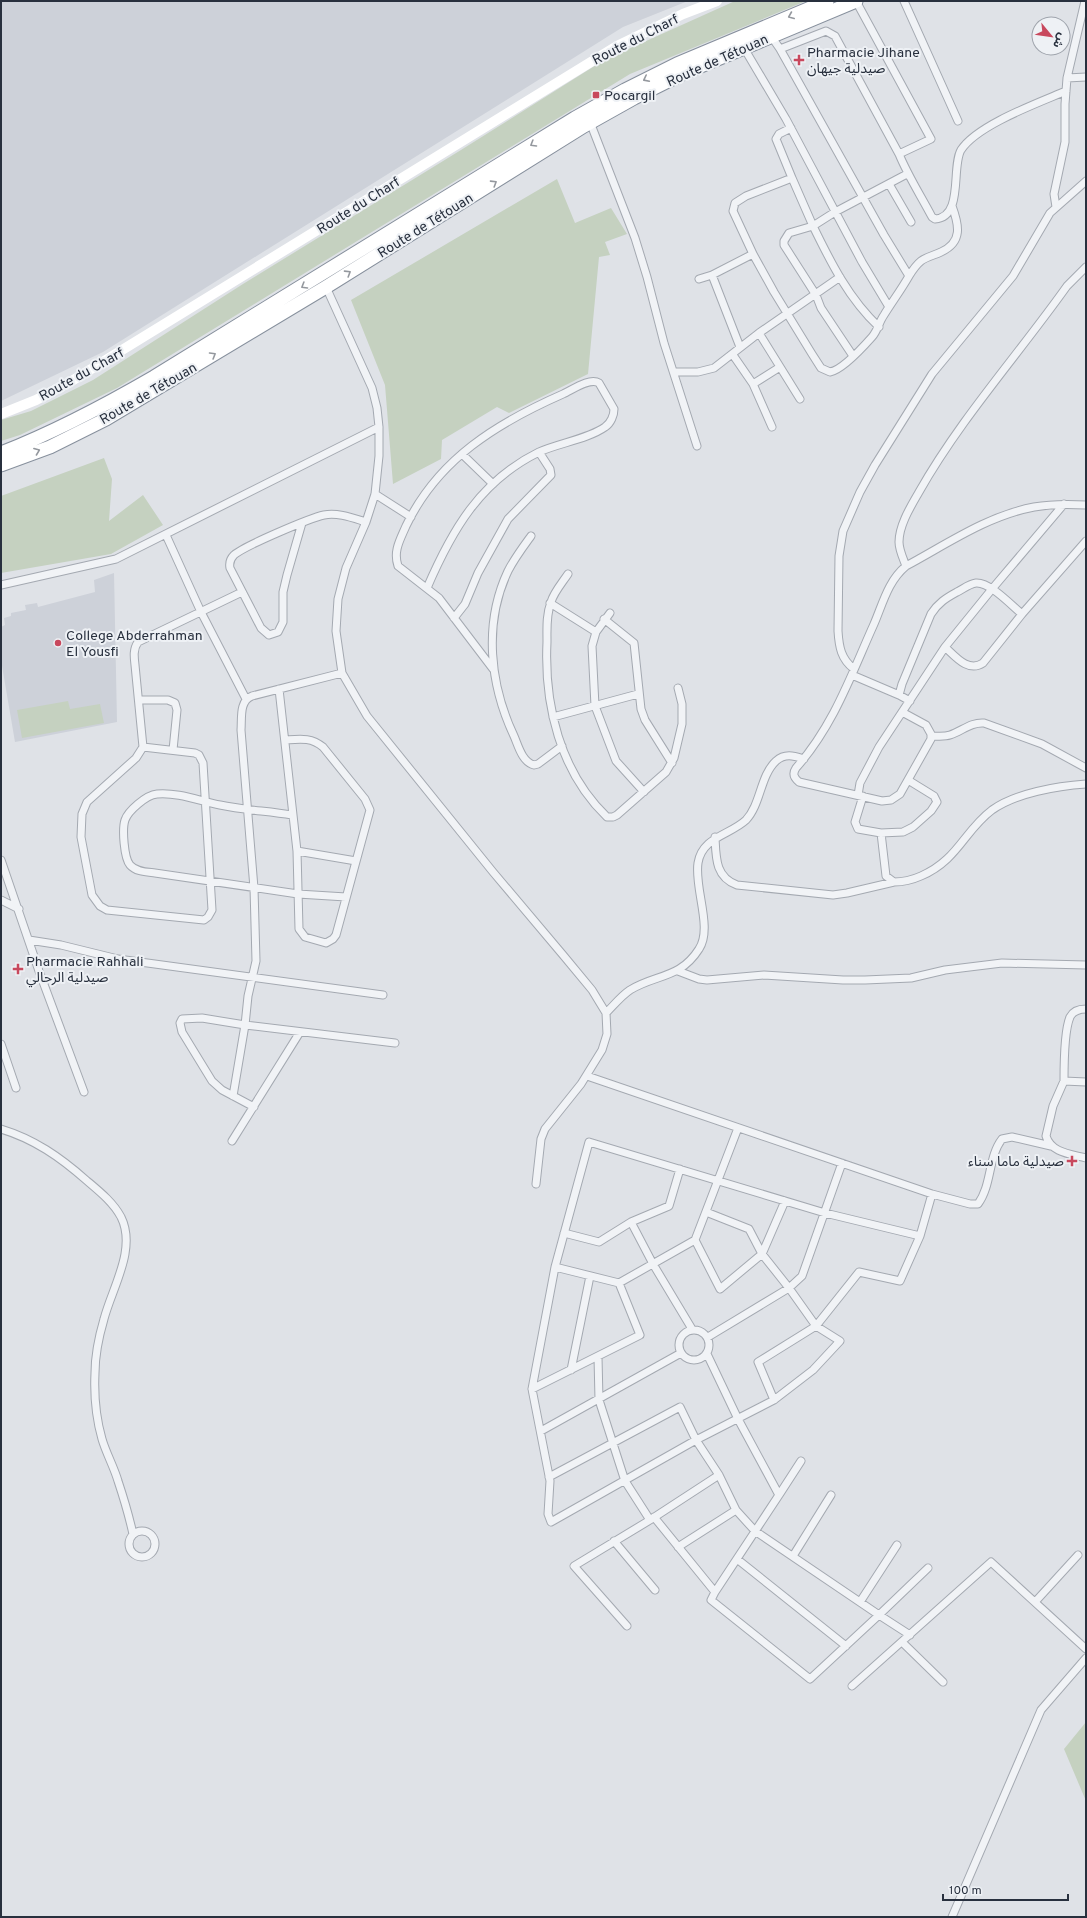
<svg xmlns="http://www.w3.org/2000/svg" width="1087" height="1918" font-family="Overpass,'Noto Sans Arabic',sans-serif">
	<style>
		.built { fill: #cdd1d9 }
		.green { fill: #c5d1c0 }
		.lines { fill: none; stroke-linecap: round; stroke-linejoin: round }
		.street-casing { stroke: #a4a9b1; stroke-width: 9 }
		.highway-casing { stroke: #87909d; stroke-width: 15 }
		.street { stroke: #f1f3f6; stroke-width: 7 }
		.secondary { stroke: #fff; stroke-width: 10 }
		.highway { stroke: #fff; stroke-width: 13 }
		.oneway { stroke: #94989e }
		.poi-dot { fill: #c8485d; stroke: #eef1f5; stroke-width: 1.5 }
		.labels { text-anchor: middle; stroke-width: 4; stroke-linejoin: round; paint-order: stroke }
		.street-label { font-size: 14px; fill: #28303e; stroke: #eef1f5 }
		.poi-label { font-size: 14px; fill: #28303e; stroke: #eef1f5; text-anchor: start }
	</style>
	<rect width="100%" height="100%" fill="#dfe2e7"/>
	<path class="built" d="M 1,1 L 688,1 L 623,27 L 103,352 L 1,401 Z
		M 114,573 L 117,722 L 15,742 L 1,660 L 1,627 L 5,625 L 4,618 L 11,616 L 11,613 L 26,610 L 25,605 L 37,603 L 38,607 L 95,592 L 94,580 Z"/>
	<path class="green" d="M 735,1 L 806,1 L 630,74 L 117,388 L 20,435 L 1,441 L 1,420 L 31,411 L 93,380 L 243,284 L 461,150 L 604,60 Z
		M 557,179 L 575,223 L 611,208 L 627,234 L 605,242 L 610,255 L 599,257 L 588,374 L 509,413 L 497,407 L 442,440 L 441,459 L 393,484 L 385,385 L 351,300 Z
		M 104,458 L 112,479 L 109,521 L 143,495 L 163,525 L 111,554 L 1,573 L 1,496 Z
		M 68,701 L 70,709 L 100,704 L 104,723 L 22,738 L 17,710 Z
		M 1086,1722 L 1086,1801 L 1064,1749 Z"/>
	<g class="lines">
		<defs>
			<path id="street" d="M 856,1 L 931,139 L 899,154
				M 904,1 L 958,121
				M 771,36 L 780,49 L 826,31 L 835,36 L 899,154 C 908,176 921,196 932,217 L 935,219 C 964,217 951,167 961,150 C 977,125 1038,103 1066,91
				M 744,48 L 786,119 L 862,262 L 889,307
				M 1067,78 L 1086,77
				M 590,122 L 635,238 L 647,277 L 664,343 L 697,446
				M 791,128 L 779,134 L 776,139 L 792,178
				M 889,184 L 911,222
				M 1056,207 L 1054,194 L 1065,142 L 1065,104 L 1067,78 L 1085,1
				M 753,254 L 733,211 L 735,203 L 746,196 L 792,178 L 813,226 L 789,233 L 784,241 L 784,245 L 816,295 L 821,308 L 853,356
				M 712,275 L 740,347
				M 909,276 C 912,271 916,265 921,261 C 926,257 935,255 941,252 C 963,242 959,225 952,206
				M 699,279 L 712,275 L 753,254 L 774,292 L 812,354 L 821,368 L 830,372 C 842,370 864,346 872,337 C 878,330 879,322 884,315 C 892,302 901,290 909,276 L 884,235 L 780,49
				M 326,287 L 372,388 L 377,408 L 379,427 L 379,456 L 375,494 L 366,522 L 346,568 L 338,599 L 336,631 L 342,673 L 367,716 L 493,872 L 563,955 L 592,990 L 606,1013 L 607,1034 L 602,1050 L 581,1084 L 545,1129 L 541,1139 L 536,1184
				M 879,327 C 849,299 831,263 813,226 L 835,212 L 907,174
				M 759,333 L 800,399
				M 733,355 L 753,384 L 772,427
				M 675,372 L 698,372 L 714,368 L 759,333 L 840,277
				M 753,384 L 780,367
				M 462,454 L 493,484
				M 375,494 L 411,517
				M 302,523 L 287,575 L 283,592 L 283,622 L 278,632 L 269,635 L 261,628 L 230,568 C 229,563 230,559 234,555 C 244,546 310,518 324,515 C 337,512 353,518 366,522
				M 166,535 L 201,612 L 246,699
				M 531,536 C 523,547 514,559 508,571 C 483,624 490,685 514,736 C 518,745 522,762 534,765 L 538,764 L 562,746
				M 906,566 C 903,558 899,550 899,542 C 899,525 911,506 919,492 C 961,418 1018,355 1067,286 L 1086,267
				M 568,574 C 562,583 554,592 551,602 C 546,615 547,629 547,642 C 544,705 560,772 607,817 L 613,817 L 617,815 L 666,772 L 674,758 L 682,724 L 682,704 L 678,688
				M 1,585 L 116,559 L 379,427
				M 427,588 C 452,530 480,481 539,452 C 559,443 588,439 605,427 C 611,423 614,415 614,409 L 599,383 C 590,377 572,390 563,394 C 497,423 438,459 406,526 C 400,540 393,551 398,566 L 439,598 L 493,669
				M 550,603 L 596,632
				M 610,613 L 596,632 L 592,646 L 595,706 L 616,761 L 644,792
				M 454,618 L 465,604 L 478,573 L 508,519 L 551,475 L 550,469 L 539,452
				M 604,619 L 634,643 L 641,709 L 645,720 L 672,763
				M 945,647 C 955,656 968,673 983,663 L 1022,614 L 1086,541
				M 854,669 C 841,659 839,647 838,631 L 839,556 L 843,531 L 860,492 L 875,465 L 932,374 L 1013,276 L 1050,213 L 1086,181
				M 852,675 L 899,695
				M 279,689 L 297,851 L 299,929 L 305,937 L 326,943 L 333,939 L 336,935 L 370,810 L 365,799 L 323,747 C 311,737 300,739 285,740
				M 139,700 L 168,700 L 175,703 L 177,710 L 173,750
				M 910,701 L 899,695 L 902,684 L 931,614 C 938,603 946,598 957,592 C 963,589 969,584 976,583 C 990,582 1011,605 1022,614
				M 902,712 L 926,725 L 931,734 L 931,739 L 900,794 L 891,800 L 882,801 L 799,782 C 794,778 792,774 796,768 C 834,725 851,675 874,624 C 883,603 888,581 906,566 C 947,544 987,516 1034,507 C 1051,504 1069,504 1086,505
				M 553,717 L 638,694
				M 931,736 C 938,736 944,737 950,735 C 962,731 971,722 984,723 L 1042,744 L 1086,768
				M 143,747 L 195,753 L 199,755 L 203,763 L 212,910 L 208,917 L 204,920 L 107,910 L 100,906 L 92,895 L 81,837 L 82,814 L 87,802 L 136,758 L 143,747 L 135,665 C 134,657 133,649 138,642 L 242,592
				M 858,795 L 860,783 L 879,747 L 945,647 L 992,589 L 1064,504
				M 863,796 L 855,822 L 858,829 L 881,833 L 903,832 L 913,827 L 931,811 L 937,802 L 934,796 L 908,780
				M 292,815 C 268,811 243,810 220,805 C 200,801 177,792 157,794 C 146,795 128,811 125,820 C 122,829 124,858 130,865 C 136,872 147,872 155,873 L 298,894 L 346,897
				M 881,833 L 886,876 L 894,882 C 903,882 912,880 921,876 C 958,860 964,831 992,810 C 1016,793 1057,786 1086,784
				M 715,837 C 716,857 715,877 737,885 L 833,895 L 847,893 L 894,882
				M 297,851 L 356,861
				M 1,860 L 39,971 L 84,1092
				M 1,900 L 19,909
				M 29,940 L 61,945 L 118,959 L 383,995
				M 678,971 L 699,979 L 707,980 L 764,975 L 843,980 L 865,980 L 911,978 L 945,970 L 1002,963 L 1086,965
				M 606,1013 C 614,1005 621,996 630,990 C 656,974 680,979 699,949 C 713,928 694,888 698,863 C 702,837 730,835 746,820 C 761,804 760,776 776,761 C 785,753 794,756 804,759
				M 1,1044 L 16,1088
				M 587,1076 L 932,1194 L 970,1204 L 978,1204 C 992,1185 988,1157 1002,1139 L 1012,1137 L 1051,1146
				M 1064,1081 C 1064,1065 1064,1031 1070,1017 C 1073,1011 1080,1009 1086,1009
				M 1086,1082 L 1064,1081 L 1053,1106 L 1046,1136 C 1051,1153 1071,1154 1086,1158
				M 233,1096 L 245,1025 L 248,996 L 256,961 L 254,888 L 241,730 C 242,718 239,701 252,696 L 342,673
				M 254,1107 L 222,1090 L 212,1081 L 182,1032 L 180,1023 L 182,1019 L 202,1018 L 245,1025 L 395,1043
				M 1,1129 C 34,1139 60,1157 86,1180 C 99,1191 113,1202 121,1217 C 137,1249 112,1288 104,1319 C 99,1336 95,1354 95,1373 C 94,1394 96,1418 102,1439 C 106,1453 114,1467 118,1481 C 124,1499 129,1516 133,1534
				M 232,1141 L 300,1032
				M 706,1212 L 749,1229 L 762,1254 L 789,1288 L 816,1326 L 840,1341 L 813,1370 L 774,1400 L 696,1440 L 551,1522 L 548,1514 L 550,1481 L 532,1389 L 555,1267 L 589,1142 L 825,1213 L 920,1236 L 932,1194
				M 631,1222 L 653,1264 L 692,1329
				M 564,1233 L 599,1242 L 631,1222 L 669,1206 L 680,1169
				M 695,1240 L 720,1289 L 762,1254 L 785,1201
				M 555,1267 L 619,1283 L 695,1240 L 738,1128
				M679 1345a15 15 0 1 1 30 0a15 15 0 1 1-30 0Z
				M 708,1337 L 789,1288 L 802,1276 L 842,1163
				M 571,1370 L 590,1276
				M 532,1389 L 640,1335 L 619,1283
				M 774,1400 L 758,1362 L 816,1326 L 859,1272 L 900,1281 L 920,1236
				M 541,1431 L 681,1353
				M 549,1477 L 680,1407 L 696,1440 L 719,1475 L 650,1520 L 625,1481 L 599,1400 L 598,1357
				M 779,1495 L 801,1461
				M 654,1517 L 715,1592 L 779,1495 L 738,1419 L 707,1354
				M129 1544a13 13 0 1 1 26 0a13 13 0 1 1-26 0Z
				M 614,1541 L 655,1590
				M 678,1547 L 736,1510 L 719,1475
				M 793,1556 L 831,1495
				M 737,1559 L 846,1646
				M 715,1592 L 711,1600 L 810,1679 L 879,1615 L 755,1531 L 736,1510
				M 860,1602 L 897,1545
				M 1035,1602 L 1078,1555
				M 627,1626 L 574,1566 L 650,1520
				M 910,1635 L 879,1615 L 928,1568
				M 902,1642 L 943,1682
				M 852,1686 L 991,1562 L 1086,1649
				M 952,1917 L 1041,1710 L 1086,1658"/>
			<path id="highway" d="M 1,453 C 55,432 104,406 154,377 L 575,118 L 625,90 L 677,64 L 827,1
				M 1,465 L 50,447 L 106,419 L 326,287 L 584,126 L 634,98 L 684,73 L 856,1"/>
		</defs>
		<use href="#street" class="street-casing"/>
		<use href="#highway" class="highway-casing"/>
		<use href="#street" class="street"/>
		<path class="secondary" d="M 1,414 L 36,400 L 70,382 L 617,46 L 683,14 L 717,1"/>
		<use href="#highway" class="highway"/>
	</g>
	<defs><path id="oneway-chevron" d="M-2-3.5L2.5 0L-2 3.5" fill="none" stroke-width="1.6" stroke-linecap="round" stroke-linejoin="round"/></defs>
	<g class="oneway">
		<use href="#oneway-chevron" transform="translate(791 16) rotate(157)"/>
		<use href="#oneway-chevron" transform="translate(646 79) rotate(153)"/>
		<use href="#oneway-chevron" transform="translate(533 144) rotate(149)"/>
		<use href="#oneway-chevron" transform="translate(494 183) rotate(-32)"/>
		<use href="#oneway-chevron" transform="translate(348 273) rotate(-32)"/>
		<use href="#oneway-chevron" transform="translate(304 286) rotate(149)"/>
		<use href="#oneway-chevron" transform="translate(213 355) rotate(-31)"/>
		<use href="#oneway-chevron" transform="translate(37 451) rotate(-21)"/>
	</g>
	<g class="poi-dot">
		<path d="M797 54h4v4h4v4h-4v4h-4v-4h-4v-4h4z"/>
		<rect x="592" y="91" width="8" height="8" rx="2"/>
		<circle cx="58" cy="643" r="4"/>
		<path d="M16 963h4v4h4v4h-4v4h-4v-4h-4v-4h4z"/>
		<path d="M1070 1155h4v4h4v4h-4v4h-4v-4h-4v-4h4z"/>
	</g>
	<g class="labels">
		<g class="street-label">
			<text transform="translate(635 39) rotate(-27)" y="5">Route du Charf</text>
			<text transform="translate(717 60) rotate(-24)" y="5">Route de Tétouan</text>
			<text transform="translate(358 205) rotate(-32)" y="5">Route du Charf</text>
			<text transform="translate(425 225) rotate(-32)" y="5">Route de Tétouan</text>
			<text transform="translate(81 374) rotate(-29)" y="5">Route du Charf</text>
			<text transform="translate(148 393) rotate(-30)" y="5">Route de Tétouan</text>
		</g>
		<g class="poi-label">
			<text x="807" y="57">Pharmacie Jihane<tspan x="807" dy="16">صيدلية جيهان</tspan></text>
			<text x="604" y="100">Pocargil</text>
			<text x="66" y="640">College Abderrahman<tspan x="66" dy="16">El Yousfi</tspan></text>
			<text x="26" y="966">Pharmacie Rahhali<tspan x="26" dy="16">صيدلية الرحالي</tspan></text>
			<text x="1064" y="1166" text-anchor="end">صيدلية ماما سناء</text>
		</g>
	</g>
	<rect width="1087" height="1918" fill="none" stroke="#28303e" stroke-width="4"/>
	<g transform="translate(1051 36) rotate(119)"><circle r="19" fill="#eef1f5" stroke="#9fa4ac"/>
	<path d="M0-3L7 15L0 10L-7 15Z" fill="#c8485d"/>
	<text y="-6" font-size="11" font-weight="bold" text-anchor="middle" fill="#28303e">ش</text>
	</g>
	<path d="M943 1894v6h125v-6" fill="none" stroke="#28303e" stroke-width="2"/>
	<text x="949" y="1894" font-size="12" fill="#28303e" stroke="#eef1f5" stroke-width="3" paint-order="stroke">100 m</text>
</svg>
